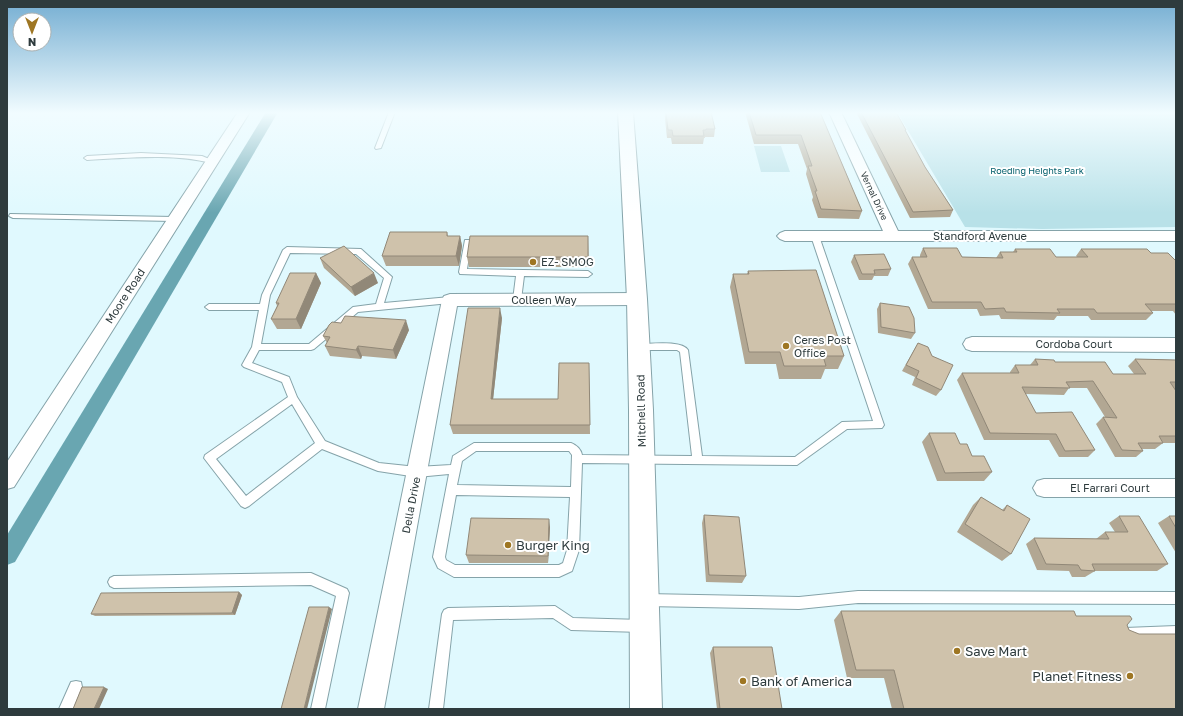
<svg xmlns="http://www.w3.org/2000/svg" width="1183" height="716" font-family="'Golos Text',sans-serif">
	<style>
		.green { fill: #b8e1e8 }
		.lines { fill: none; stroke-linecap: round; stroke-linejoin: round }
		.canal { fill: #69a6b1; fill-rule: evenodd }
		.lane-casing { stroke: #85a3a9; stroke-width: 2 }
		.street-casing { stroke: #85a3a9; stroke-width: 2 }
		.secondary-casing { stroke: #85a3a9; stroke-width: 2 }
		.lane { fill: #fff; fill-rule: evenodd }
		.street { fill: #fff; fill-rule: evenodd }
		.secondary { fill: #fff; fill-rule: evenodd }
		.wall { fill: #b2a793 }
		.shaded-wall { fill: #918878 }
		.building { fill: #cfc2ab; stroke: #918878 }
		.poi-dot { fill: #9e7623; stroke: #fff; stroke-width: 1.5 }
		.labels { text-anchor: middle; stroke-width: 4; stroke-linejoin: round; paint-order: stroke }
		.far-park-label { font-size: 9px; fill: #045f6c; stroke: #fff }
		.far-street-label { font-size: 9px; fill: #2e3b3d; stroke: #fff }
		.street-label { font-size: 11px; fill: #2e3b3d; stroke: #fff }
		.poi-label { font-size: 11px; fill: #2e3b3d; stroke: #fff; text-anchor: start }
		.near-poi-label { font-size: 13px; fill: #2e3b3d; stroke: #fff; text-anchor: start }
	</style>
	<rect width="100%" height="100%" fill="#e0f9fe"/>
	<path class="green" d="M 897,112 L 1176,112 L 1176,227 L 1042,229 L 965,227 Z
		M 754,146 L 781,146 L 790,172 L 761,172 Z"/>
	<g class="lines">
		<path class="canal" d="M 266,112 L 278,112 L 15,562 L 7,565 L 7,535 Z"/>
		<defs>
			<path id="lane" d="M 389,112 L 395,112 L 381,148 L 376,149 L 375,148 Z
				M 141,153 L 202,156 L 214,161 L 211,163 C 174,153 125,158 87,160 L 84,158 L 87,156 Z
				M 10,214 L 174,217 L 178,219 L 174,221 L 13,218 L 9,216 Z
				M 812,234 L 815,234 L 819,236 L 884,425 L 882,428 L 847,429 L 797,465 L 582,463 L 579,550 L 572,571 L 559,577 L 454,577 L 438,568 L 433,557 L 449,474 L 417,477 L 378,471 L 322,449 L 249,506 L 245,508 L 241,506 L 204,458 L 205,455 L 288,397 L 282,382 L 244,367 L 242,365 L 252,347 L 259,310 L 209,310 L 205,307 L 209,304 L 260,304 L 262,295 L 283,250 L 287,247 L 361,249 L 392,277 L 384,303 L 450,297 L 454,300 L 450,303 L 358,312 L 314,349 L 311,350 L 259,350 L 252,363 L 289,377 L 297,397 L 325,441 L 379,463 L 417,467 L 451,465 L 453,456 L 474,443 L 571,443 C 576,445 581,449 582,455 L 692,456 L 680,352 L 677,350 L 639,350 L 635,347 L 639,344 C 651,344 682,340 688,350 L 702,456 L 795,457 L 842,422 L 873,421 L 811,236 ZM 290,253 L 356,254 L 384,278 L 376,304 L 353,307 L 309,344 L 261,344 L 270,295 ZM 292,404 L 315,443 L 246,496 L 216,459 ZM 476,451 L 569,451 L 572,455 L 571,487 L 457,485 L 462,461 ZM 456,495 L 570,497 L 567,550 L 563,563 L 559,565 L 455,565 L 446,560 L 445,557 Z
				M 465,240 L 482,240 L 486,242 L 482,244 L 471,244 L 467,269 L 588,271 L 592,274 L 588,277 L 524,276 L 521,300 L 517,303 L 513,300 L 516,276 L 460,274 L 459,272 Z
				M 311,573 L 347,589 L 349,593 L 325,709 L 311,709 L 336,596 L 311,585 L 114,588 L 110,586 L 108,582 L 110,578 L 114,576 Z
				M 858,591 L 1176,592 L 1176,604 L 858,603 L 799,609 L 646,606 L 642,604 L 640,600 L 642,596 L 646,594 L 799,597 Z
				M 555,606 L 573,618 L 642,620 L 646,622 L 648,626 L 646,630 L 642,632 L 571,630 L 553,618 L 453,620 L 443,709 L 429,709 L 442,614 L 444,610 L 448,608 Z
				M 1176,626 L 1176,638 L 1125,640 L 1121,638 L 1119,634 L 1121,630 L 1125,628 Z
				M 76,681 L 81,682 L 82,687 L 73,709 L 59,709 L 71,682 Z"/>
			<path id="street" d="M 238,112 L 250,112 L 14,487 L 7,489 L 7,462 Z
				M 829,112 L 841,112 L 898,231 L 1176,231 L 1176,241 L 785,241 L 780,239 L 777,236 L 780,233 L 785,231 L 883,231 Z
				M 637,293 L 643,295 L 645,299 L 643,303 L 637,305 L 457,306 L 384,709 L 358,709 L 442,300 L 444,296 L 450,294 Z
				M 972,337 L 1176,338 L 1176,352 L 972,351 L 966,349 L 963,344 L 966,339 Z
				M 1044,479 L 1176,479 L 1176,497 L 1044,497 L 1037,495 L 1033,488 L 1037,481 Z"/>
			<path id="secondary" d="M 618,112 L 633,112 L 647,299 L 653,410 L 662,709 L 630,709 L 629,410 L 627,299 Z"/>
		</defs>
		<use href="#lane" class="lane-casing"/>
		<use href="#street" class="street-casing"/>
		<use href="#secondary" class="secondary-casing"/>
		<use href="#lane" class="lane"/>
		<use href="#street" class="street"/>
		<use href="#secondary" class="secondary"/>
	</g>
	<path class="wall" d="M 665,112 L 711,112 L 715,129 L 714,137 L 705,137 L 705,138 L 704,138 L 703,144 L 672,144 L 671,138 L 667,138 L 665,119 Z
		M 745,112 L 820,112 L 862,211 L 859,219 L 818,218 L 812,200 L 813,197 L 806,174 L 807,169 L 798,144 L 754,144 Z
		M 856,112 L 896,112 L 906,130 L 906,132 L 925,167 L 953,210 L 950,217 L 910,218 Z
		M 447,232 L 448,236 L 460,236 L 462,246 L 459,266 L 386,266 L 382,256 Z
		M 588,236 L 589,267 L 469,267 L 467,257 Z
		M 923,248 L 962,257 L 996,258 L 1000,252 L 1013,252 L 1015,249 L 1056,257 L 1077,257 L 1076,256 L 1081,249 L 1151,253 L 1176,261 L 1176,315 L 1173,311 L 1151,311 L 1153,313 L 1146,320 L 1091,320 L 1088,316 L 1057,316 L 1054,320 L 1001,319 L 999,315 L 980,316 L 977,309 L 928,309 L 908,264 L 912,257 L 920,257 L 920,255 Z
		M 854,255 L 891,269 L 888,276 L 874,276 L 872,280 L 859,280 L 851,262 Z
		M 320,258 L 378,283 L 355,296 L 324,268 Z
		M 748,271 L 844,356 L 838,369 L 825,369 L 821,379 L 779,379 L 776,364 L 745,364 L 730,287 L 733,274 L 747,274 Z
		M 316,273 L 321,283 L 301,329 L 277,329 L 271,319 L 277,306 L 276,303 Z
		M 880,303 L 915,333 L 911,339 L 878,333 L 877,309 Z
		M 502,318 L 493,399 L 558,399 L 589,363 L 590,434 L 453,434 L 450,425 Z
		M 409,330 L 396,359 L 362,356 L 361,359 L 330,356 L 325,346 L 327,343 L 323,336 Z
		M 918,343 L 941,390 L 936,396 L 912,385 L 915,377 L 902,371 Z
		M 1035,359 L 1055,362 L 1113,374 L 1134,374 L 1128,366 L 1135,359 L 1176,360 L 1176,389 L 1175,389 L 1176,391 L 1176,443 L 1163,443 L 1155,449 L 1142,449 L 1143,451 L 1136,457 L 1115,457 L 1096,424 L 1103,417 L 1105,417 L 1087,388 L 1069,388 L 1064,395 L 1025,394 L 1036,413 L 1095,450 L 1088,457 L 1059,457 L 1049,440 L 984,440 L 957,380 L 962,373 L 1010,373 L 1010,372 L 1015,365 L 1030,365 Z
		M 929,433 L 960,444 L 972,456 L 992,472 L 984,481 L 937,481 L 922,442 Z
		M 981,497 L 1002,510 L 1007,505 L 1011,554 L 1002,561 L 957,532 L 973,505 Z
		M 704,515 L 746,576 L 742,583 L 706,582 L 702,523 Z
		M 1119,516 L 1168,564 L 1157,571 L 1095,571 L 1085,577 L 1072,577 L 1069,571 L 1037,570 L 1026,544 L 1034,538 L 1096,539 L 1105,532 L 1115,532 L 1109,523 Z
		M 1169,516 L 1176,516 L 1176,553 L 1158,523 Z
		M 550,527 L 548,563 L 469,563 L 466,555 Z
		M 239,592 L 242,595 L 235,615 L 95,616 L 91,614 Z
		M 841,611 L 1076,616 L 1127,625 L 1129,630 L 1176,709 L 892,709 L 884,678 L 847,678 L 834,620 Z
		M 713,647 L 782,709 L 717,709 L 710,653 Z"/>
	<path class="shaded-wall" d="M 460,236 L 462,246 L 459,266 L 456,256 Z
		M 316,273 L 321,283 L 301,329 L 296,319 Z
		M 374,273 L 378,283 L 355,296 L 351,287 Z
		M 500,308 L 502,318 L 492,409 L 491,399 Z
		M 406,320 L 409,330 L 396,359 L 393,350 Z
		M 358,346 L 362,356 L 361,359 L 356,350 Z
		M 549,519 L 550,527 L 548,563 L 548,556 Z
		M 239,592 L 242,595 L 235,615 L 232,613 Z
		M 329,607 L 332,609 L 307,709 L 304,709 Z
		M 104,687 L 108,689 L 99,709 L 94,709 Z"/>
	<path class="building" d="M 666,112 L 711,112 L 715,129 L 706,129 L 706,130 L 703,130 L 704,136 L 673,136 L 672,130 L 668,130 Z
		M 749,112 L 820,112 L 862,211 L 821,209 L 815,191 L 817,191 L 808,166 L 812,166 L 801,135 L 756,135 Z
		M 861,112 L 896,112 L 906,130 L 905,130 L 925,167 L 953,210 L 913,212 Z
		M 390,232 L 447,232 L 447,236 L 460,236 L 456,256 L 382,256 Z
		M 470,236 L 588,236 L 588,257 L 467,257 Z
		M 344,246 L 374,273 L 351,287 L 320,258 Z
		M 923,248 L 957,248 L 962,257 L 1003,258 L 1000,252 L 1017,252 L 1015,249 L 1050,249 L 1056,257 L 1088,257 L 1081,249 L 1147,249 L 1151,253 L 1168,253 L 1176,261 L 1176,304 L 1145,304 L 1153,313 L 1097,313 L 1094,309 L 1057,309 L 1060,313 L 1006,312 L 1004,308 L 985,309 L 981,302 L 932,302 L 912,257 L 927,257 Z
		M 884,254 L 891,269 L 874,270 L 875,274 L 862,274 L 854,255 Z
		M 816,270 L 844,356 L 823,356 L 826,366 L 784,366 L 780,352 L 749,352 L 733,274 L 749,274 L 748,271 Z
		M 290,273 L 316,273 L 296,319 L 271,319 L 279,303 L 276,303 Z
		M 880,303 L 909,307 L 914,318 L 915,333 L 881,327 Z
		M 468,308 L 500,308 L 491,399 L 558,399 L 559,363 L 589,363 L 590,425 L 450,425 Z
		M 345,316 L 406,320 L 393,350 L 358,346 L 356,350 L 325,346 L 330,337 L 323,336 L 329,325 L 332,322 L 341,323 Z
		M 918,343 L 928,347 L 932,356 L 953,365 L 941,390 L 916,378 L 919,371 L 906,365 Z
		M 1035,359 L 1054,360 L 1055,362 L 1105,362 L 1113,374 L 1146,374 L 1135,359 L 1176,360 L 1176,382 L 1170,382 L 1176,391 L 1176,436 L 1159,436 L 1163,443 L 1138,443 L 1143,451 L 1122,450 L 1103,417 L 1117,418 L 1093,381 L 1066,382 L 1070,388 L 1022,387 L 1036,413 L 1072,412 L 1095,450 L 1065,451 L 1056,434 L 990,433 L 962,373 L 1019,373 L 1015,365 L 1038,365 Z
		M 929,433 L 955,433 L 960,444 L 967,444 L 972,456 L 984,456 L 992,472 L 945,473 Z
		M 981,497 L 1004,511 L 1007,505 L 1030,519 L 1011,554 L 965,524 Z
		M 704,515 L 739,517 L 746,576 L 709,575 Z
		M 1119,516 L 1139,516 L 1168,564 L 1092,564 L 1095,571 L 1081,570 L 1078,565 L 1046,564 L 1034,538 L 1109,539 L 1105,532 L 1128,532 Z
		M 1169,516 L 1176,516 L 1176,528 Z
		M 471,518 L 549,519 L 548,556 L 466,555 Z
		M 239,592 L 232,613 L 91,614 L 101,593 Z
		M 309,607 L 329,607 L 304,709 L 281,709 Z
		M 841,611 L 1074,611 L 1076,616 L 1130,616 L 1132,619 L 1127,625 L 1129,630 L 1139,634 L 1176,634 L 1176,709 L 904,709 L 894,670 L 856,670 Z
		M 713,647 L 772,647 L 782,709 L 720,709 Z
		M 82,687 L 104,687 L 94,709 L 73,709 Z"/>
	<linearGradient id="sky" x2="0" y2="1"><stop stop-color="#75aed2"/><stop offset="0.53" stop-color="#f1fcff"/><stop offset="1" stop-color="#f1fcff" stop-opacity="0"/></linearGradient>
	<rect width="1183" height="213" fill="url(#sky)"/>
	<g class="poi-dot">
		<circle cx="533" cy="262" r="4"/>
		<circle cx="786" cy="346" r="4"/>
		<circle cx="508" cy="545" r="4"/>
		<circle cx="957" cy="651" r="4"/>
		<circle cx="1130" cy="676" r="4"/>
		<circle cx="743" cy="681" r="4"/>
	</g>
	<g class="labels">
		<g class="far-park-label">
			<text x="1037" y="174">Roeding Heights Park</text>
		</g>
		<g class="far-street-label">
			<text transform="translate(874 196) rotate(65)" y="3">Vernal Drive</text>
		</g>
		<g class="street-label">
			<text x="980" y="240">Standford Avenue</text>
			<text transform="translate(125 296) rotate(-57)" y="4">Moore Road</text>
			<text x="544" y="304">Colleen Way</text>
			<text x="1074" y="348">Cordoba Court</text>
			<text transform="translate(641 411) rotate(-91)" y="4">Mitchell Road</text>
			<text x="1110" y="492">El Farrari Court</text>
			<text transform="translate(411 505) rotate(-79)" y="4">Della Drive</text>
		</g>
		<g class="poi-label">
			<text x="541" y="266">EZ- SMOG</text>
			<text x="794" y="344">Ceres Post<tspan x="794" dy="13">Office</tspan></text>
		</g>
		<g class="near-poi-label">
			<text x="516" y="550">Burger King</text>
			<text x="965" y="656">Save Mart</text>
			<text x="1122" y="681" text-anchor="end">Planet Fitness</text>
			<text x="751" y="686">Bank of America</text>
		</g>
	</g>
	<rect width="1183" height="716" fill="none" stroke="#2e3b3d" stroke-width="16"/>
	<g transform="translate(32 32) rotate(180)"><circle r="19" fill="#ffffff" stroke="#abb1b1"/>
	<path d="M0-3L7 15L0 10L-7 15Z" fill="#9e7623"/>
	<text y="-6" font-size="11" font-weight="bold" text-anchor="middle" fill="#2e3b3d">N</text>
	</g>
</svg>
